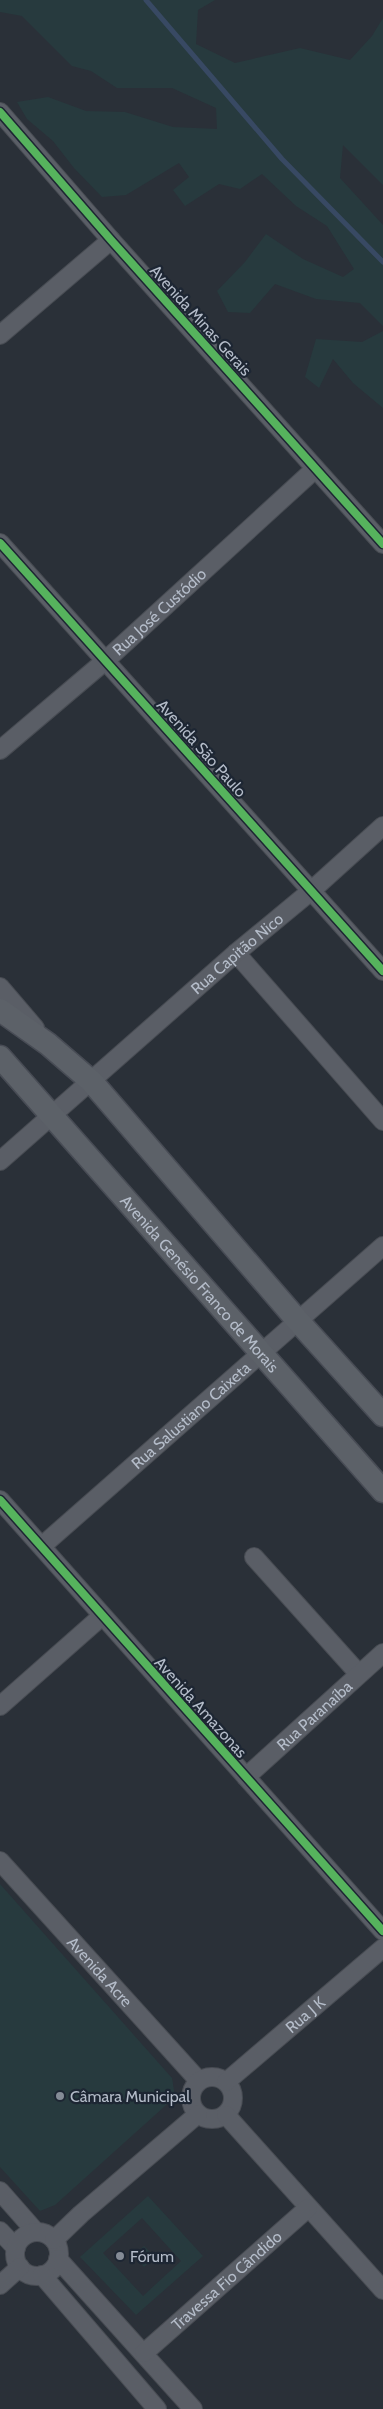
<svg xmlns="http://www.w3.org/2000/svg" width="383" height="2409" font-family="Cabin,sans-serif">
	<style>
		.green { fill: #273a3e; fill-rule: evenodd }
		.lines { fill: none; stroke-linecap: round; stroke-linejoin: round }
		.stream { stroke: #384963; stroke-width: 5 }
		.minor-casing { stroke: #484c53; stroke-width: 20 }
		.major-casing { stroke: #484c55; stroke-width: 25 }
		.minor { stroke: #5a5e66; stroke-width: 18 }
		.major { stroke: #5c6168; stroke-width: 22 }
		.cycleway-casing { stroke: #1d2633; stroke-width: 11 }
		.cycleway { stroke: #56b35d; stroke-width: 8 }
		.poi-dot { fill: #848b96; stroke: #1d2633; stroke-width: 2 }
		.labels { text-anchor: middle; stroke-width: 4.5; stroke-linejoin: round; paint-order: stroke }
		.street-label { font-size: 16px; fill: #b4bcc9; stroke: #1d2633 }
		.poi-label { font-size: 16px; fill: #b4bcc9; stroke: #1d2633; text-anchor: start }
	</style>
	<rect width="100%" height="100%" fill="#2a3038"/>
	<path class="green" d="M 0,0 L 215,0 L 198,10 L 196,44 L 235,63 L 300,48 L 350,60 L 372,36 L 383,18 L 383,185 L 343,145 L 340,178 L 383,225 L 383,326 L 360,303 L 316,299 L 275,284 L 250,313 L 228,312 L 217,291 L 245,262 L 266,234 L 303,259 L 343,277 L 354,269 L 327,226 L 296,206 L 262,174 L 240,189 L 219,184 L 185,206 L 173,190 L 189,177 L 179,163 L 126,195 L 102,197 L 74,168 L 53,141 L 27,119 L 17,102 L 48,97 L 86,111 L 125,112 L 173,127 L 217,129 L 216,108 L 172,88 L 117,88 L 91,71 L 72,66 L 22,16 L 0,12 Z
		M 383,331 L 383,408 L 353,383 L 333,359 L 319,388 L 305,377 L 316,339 L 362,342 Z
		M 0,1884 L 172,2078 L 175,2097 L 55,2205 L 40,2211 L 0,2167 Z
		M 148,2196 L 203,2256 L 136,2315 L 80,2257 ZM 142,2218 L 181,2261 L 143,2296 L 103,2253 Z
		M 144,2246 L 155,2257 L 144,2267 L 133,2255 Z"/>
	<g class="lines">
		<path class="stream" d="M 146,0 L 282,159 L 383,262"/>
		<defs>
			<g id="minor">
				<path d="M 0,112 L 111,240 L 383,544"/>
				<path d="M 0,335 L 111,240"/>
				<path d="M 0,543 L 383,971"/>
				<path id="s1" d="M 0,750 L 105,661 L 315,469"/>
				<path d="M 236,953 L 383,1121"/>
				<path d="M 0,987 L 35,1028"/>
				<path id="s2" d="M 0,1161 L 236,953 L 311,891 L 383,826"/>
				<path d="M 0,1500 L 383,1931"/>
				<path id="s3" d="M 42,1546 L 383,1246"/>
				<path d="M 254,1557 L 359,1674"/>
				<path d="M 0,1706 L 102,1616"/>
				<path id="s4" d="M 246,1777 L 383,1653"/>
				<path id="s5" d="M 0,1861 L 199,2081"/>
				<circle cx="212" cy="2098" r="21"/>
				<path id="s6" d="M 226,2082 L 383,1948"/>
				<path d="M 226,2115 L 383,2290"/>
				<path d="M 0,2191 L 36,2232"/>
				<path d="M 0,2231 L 16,2248"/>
				<circle cx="37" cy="2254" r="22"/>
				<path d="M 54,2240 L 81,2214 L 198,2114"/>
				<path d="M 58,2259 L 193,2409"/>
				<path d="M 42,2275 L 157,2409"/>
				<path d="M 0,2285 L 20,2267"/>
				<path id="s7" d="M 144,2353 L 308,2208"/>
			</g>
			<g id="major">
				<path d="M 0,1010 L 48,1044 L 92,1082 L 298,1321 L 383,1415"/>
				<path id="s8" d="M 0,1057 L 383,1491"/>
			</g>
		</defs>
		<use href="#minor" class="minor-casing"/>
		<use href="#major" class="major-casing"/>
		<use href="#minor" class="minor"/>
		<use href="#major" class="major"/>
		<defs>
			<path id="cycleway" d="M 0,112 L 111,240 L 383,544
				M 0,543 L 383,971
				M 0,1500 L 383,1931"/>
		</defs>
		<use href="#cycleway" class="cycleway-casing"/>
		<use href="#cycleway" class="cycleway"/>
	</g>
	<g class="poi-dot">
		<circle cx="60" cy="2096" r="5"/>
		<circle cx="120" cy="2256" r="5"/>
	</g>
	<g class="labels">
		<g class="street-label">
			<text transform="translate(201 320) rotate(48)" y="6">Avenida Minas Gerais</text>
			<text dy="6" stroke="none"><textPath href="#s1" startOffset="211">Rua José Custódio</textPath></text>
			<text transform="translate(202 748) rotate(48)" y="6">Avenida São Paulo</text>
			<text dy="6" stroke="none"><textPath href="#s2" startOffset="315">Rua Capitão Nico</textPath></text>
			<text dy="6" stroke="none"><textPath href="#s8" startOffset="302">Avenida Genésio Franco de Morais</textPath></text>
			<text dy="6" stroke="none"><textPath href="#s3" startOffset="198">Rua Salustiano Caixeta</textPath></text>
			<text transform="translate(201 1707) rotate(48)" y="6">Avenida Amazonas</text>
			<text dy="6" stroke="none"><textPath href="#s4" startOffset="92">Rua Paranaíba</textPath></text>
			<text dy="6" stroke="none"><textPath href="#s5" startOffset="149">Avenida Acre</textPath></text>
			<text dy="6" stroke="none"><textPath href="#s6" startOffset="104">Rua J K</textPath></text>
			<text dy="6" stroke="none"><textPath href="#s7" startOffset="110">Travessa Fio Cândido</textPath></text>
		</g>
		<g class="poi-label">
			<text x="70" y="2102">Câmara Municipal</text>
			<text x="130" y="2262">Fórum</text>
		</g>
	</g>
</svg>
